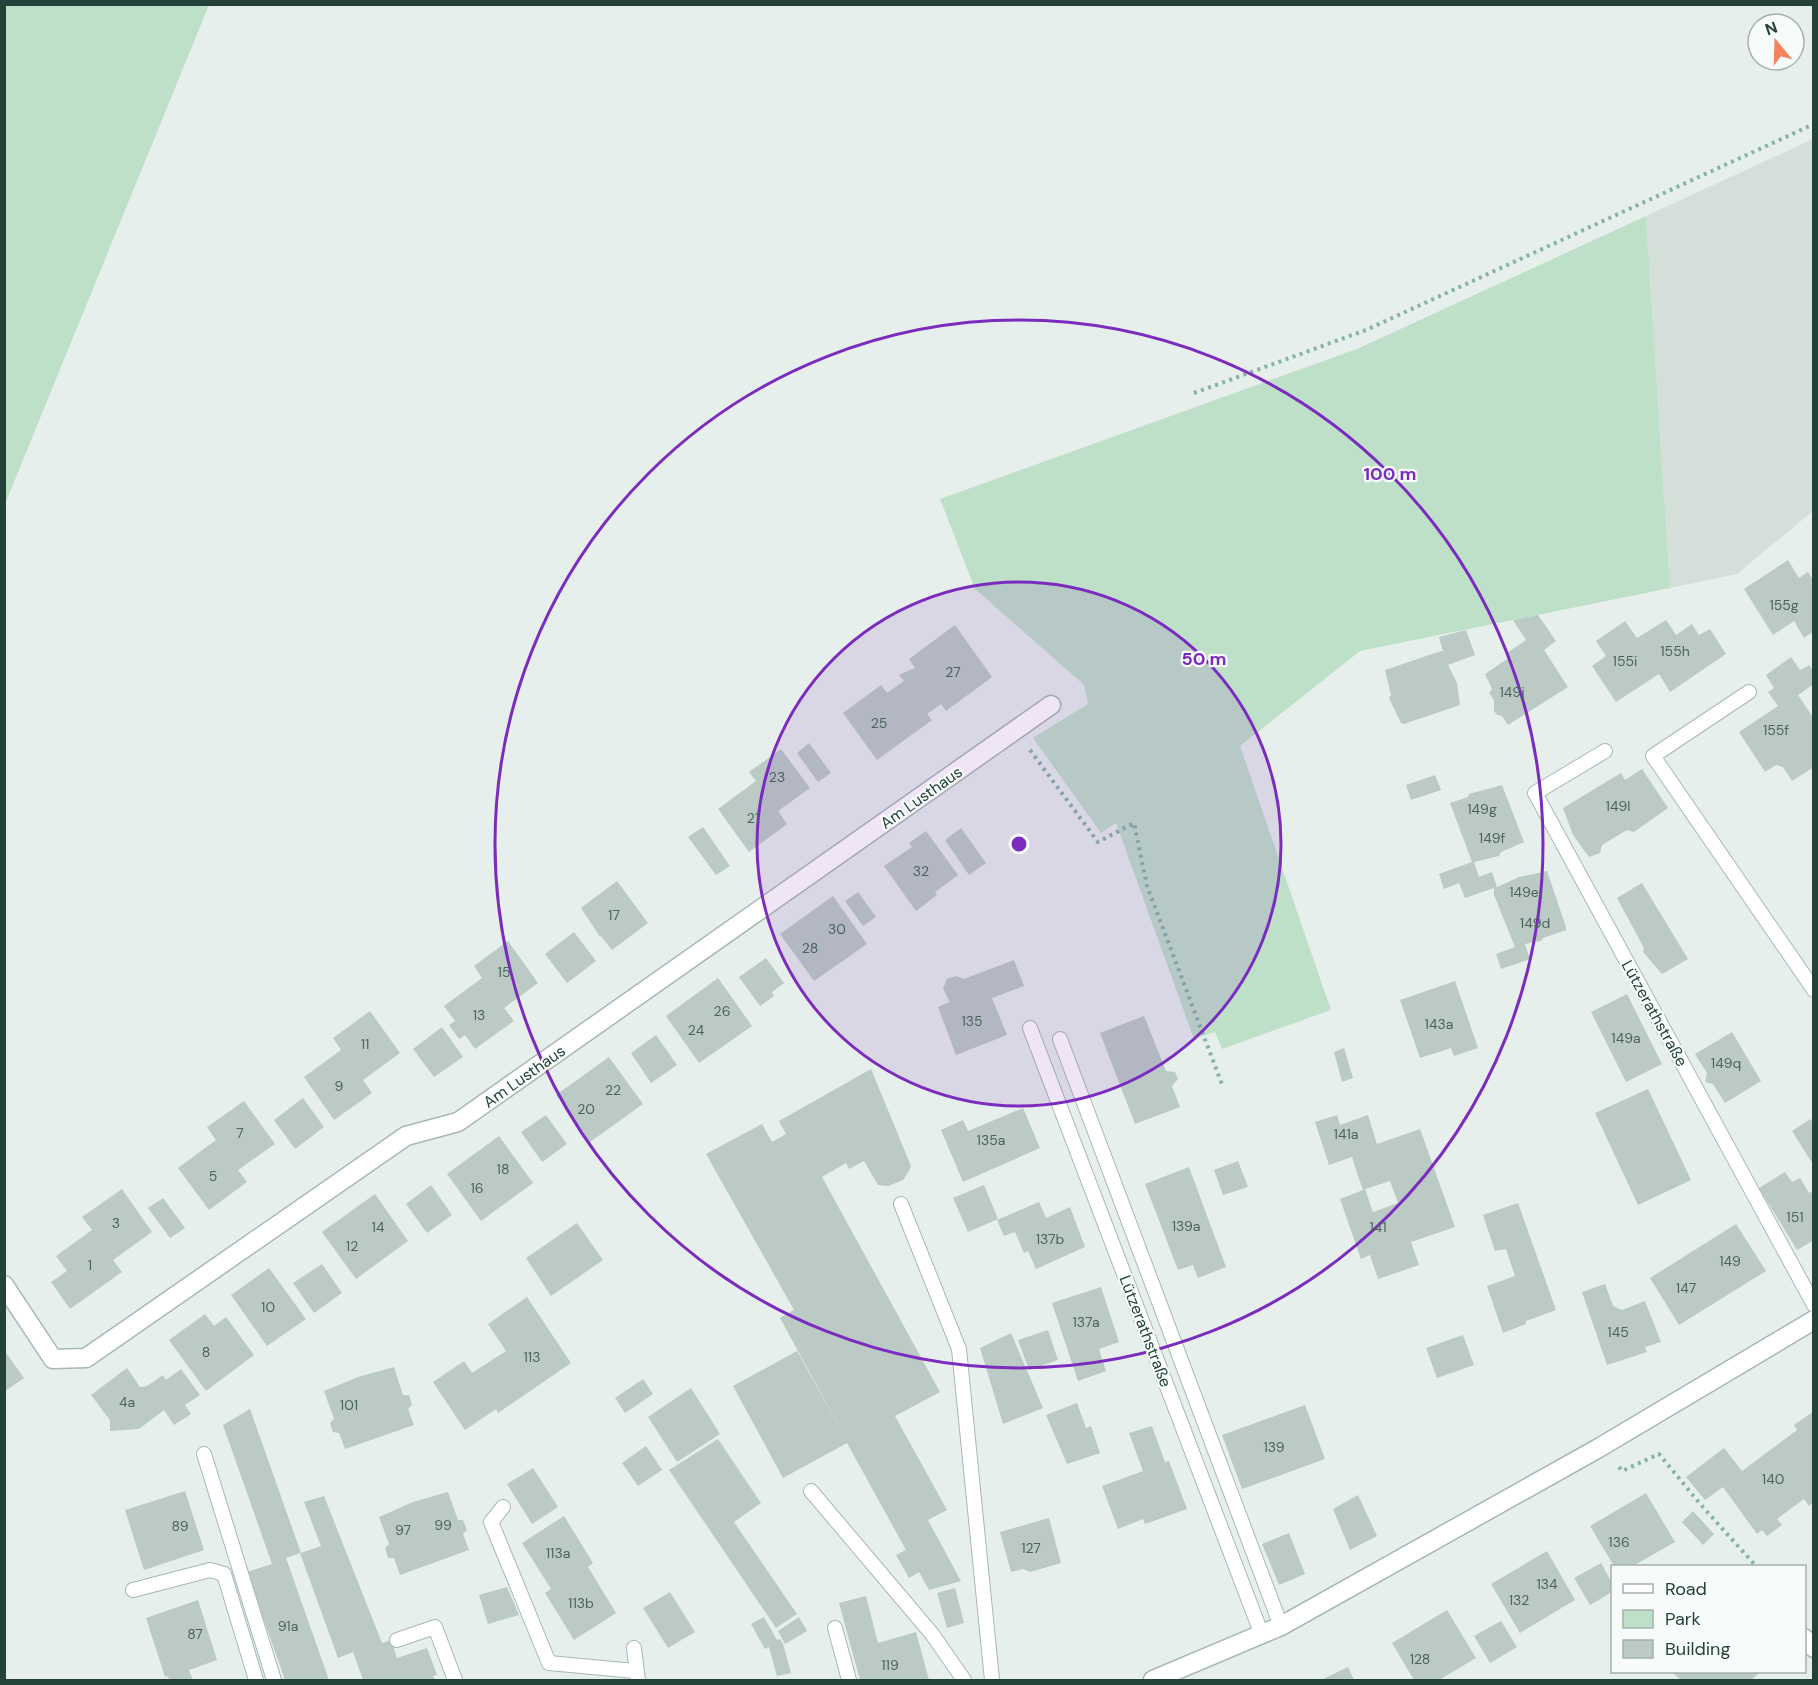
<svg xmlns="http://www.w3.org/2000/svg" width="1818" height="1685" font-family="'DM Sans',sans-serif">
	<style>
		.built { fill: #d4dfda }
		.green { fill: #bfe0c8 }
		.building { fill: #bbcac4; fill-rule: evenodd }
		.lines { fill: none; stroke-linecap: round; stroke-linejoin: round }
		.service-casing { stroke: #a8b8b2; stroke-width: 16 }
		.minor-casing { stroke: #a8b8b2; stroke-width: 21 }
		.tertiary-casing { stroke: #a8b8b2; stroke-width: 21 }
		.path { stroke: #86b3a5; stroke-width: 4; stroke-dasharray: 3 4.5; stroke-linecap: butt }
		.service { stroke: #fff; stroke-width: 14 }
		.minor { stroke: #fff; stroke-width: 18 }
		.tertiary { stroke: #fff; stroke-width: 18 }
		.ring { fill: none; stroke: #7b2cbf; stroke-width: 3 }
		.labels { text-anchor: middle; stroke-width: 4.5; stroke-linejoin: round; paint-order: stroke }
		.number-label { font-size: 14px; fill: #4a645c }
		.street-label { font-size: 16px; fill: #24423a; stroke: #f7fbf9 }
		.centre { fill: #7b2cbf; stroke: #f7fbf9; stroke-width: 3 }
		.ring-label { font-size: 18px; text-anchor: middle; font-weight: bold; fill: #7b2cbf; stroke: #f7fbf9; stroke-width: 4.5; stroke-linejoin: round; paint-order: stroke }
	</style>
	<rect width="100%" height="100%" fill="#e6efeb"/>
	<path class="built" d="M 1813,139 L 1813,511 L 1737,574 L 1670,588 L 1646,216 Z"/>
	<path class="green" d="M 5,4 L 209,5 L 5,504 L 4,5 Z
		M 1646,216 L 1670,588 L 1360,651 L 1240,746 L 1331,1010 L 1222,1049 L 1215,1032 L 1194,1039 L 1116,823 L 1101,833 L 1033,738 L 1088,704 L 1084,685 L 975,589 L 940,499 L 1357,349 Z"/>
	<path class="building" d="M 1788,560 L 1799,578 L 1808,572 L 1814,581 L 1814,631 L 1804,638 L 1794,621 L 1773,635 L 1744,589 Z
		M 1538,615 L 1556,641 L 1544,650 L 1568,687 L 1508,725 L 1502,716 L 1497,715 L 1494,711 L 1494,700 L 1489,693 L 1492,689 L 1485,674 L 1510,657 L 1507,653 L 1526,640 L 1513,620 Z
		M 1666,620 L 1676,635 L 1692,624 L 1699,635 L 1710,629 L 1726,654 L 1670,692 L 1659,674 L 1616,702 L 1592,666 L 1606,656 L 1596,641 L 1625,621 L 1637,638 Z
		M 955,625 L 992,677 L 946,711 L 941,704 L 927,714 L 932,720 L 877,760 L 843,713 L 881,685 L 887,693 L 904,681 L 899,675 L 915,668 L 909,659 Z
		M 1466,630 L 1475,655 L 1448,665 L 1457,683 L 1460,705 L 1404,724 L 1401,723 L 1389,698 L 1391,695 L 1385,670 L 1441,651 L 1443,652 L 1439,637 Z
		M 1791,657 L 1800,670 L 1809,665 L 1814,672 L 1814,684 L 1798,695 L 1814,719 L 1814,767 L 1792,781 L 1783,767 L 1776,765 L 1765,772 L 1739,732 L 1778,706 L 1768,692 L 1774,688 L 1766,675 Z
		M 809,743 L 831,773 L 818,782 L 797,753 Z
		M 781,749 L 810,788 L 778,811 L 787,824 L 749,852 L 718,809 L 756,781 L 749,772 Z
		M 1642,769 L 1668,808 L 1634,832 L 1627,830 L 1602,845 L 1600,853 L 1589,857 L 1573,835 L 1563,808 L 1621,773 L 1625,780 Z
		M 1435,775 L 1441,790 L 1411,800 L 1406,785 Z
		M 1502,785 L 1524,842 L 1501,852 L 1499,856 L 1474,862 L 1479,877 L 1492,872 L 1497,887 L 1519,877 L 1547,871 L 1566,927 L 1566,930 L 1543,938 L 1541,941 L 1525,944 L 1530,959 L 1501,969 L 1496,954 L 1515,947 L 1494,895 L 1494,888 L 1465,898 L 1459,883 L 1444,889 L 1439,874 L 1472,862 L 1450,803 L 1468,797 L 1469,794 Z
		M 703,827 L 730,866 L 716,875 L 688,837 Z
		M 961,828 L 986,863 L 969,875 L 945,840 Z
		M 926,831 L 958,875 L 935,892 L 937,895 L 916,911 L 884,866 L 912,847 L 909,843 Z
		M 617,881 L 648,923 L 612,950 L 601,936 L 600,937 L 581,908 Z
		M 1642,883 L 1688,959 L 1662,974 L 1643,952 L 1644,948 L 1617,898 Z
		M 858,892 L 876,917 L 863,926 L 845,901 Z
		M 833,896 L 867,944 L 814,981 L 780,934 Z
		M 574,932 L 596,961 L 567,983 L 545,954 Z
		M 508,941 L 538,983 L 504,1008 L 514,1021 L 475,1049 L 465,1035 L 459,1039 L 449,1025 L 455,1021 L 444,1006 L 482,978 L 474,966 Z
		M 766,958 L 784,983 L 772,992 L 774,996 L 760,1006 L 739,977 Z
		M 1014,960 L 1024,986 L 992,998 L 1007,1035 L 956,1055 L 938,1007 L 950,1002 L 943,989 L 947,979 L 956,976 L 964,979 Z
		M 718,978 L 752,1026 L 699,1063 L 666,1016 Z
		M 1455,981 L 1478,1048 L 1454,1056 L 1451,1048 L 1420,1058 L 1400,1000 Z
		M 1627,994 L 1662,1064 L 1626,1082 L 1591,1012 Z
		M 370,1011 L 400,1053 L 363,1080 L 372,1093 L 334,1120 L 304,1077 L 341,1050 L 333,1038 Z
		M 1144,1016 L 1166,1071 L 1175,1072 L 1178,1079 L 1172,1086 L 1180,1107 L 1135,1124 L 1100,1033 Z
		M 442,1027 L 463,1057 L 434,1077 L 413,1049 Z
		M 1732,1032 L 1761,1081 L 1725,1103 L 1713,1084 L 1705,1082 L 1707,1073 L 1695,1054 Z
		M 656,1035 L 677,1065 L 651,1083 L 631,1053 Z
		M 1344,1048 L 1353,1078 L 1342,1082 L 1334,1052 Z
		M 609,1057 L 643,1104 L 590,1142 L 556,1095 Z
		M 871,1069 L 911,1166 L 909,1171 L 903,1180 L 888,1186 L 878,1185 L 864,1161 L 849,1169 L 846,1163 L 822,1177 L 940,1392 L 895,1416 L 947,1510 L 928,1520 L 961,1581 L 929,1590 L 919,1572 L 909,1578 L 896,1555 L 906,1550 L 847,1443 L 783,1478 L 733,1386 L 797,1351 L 848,1443 L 780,1318 L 794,1310 L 706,1154 L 762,1124 L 772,1142 L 786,1134 L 779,1121 Z
		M 1648,1089 L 1691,1180 L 1638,1205 L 1595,1113 Z
		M 303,1098 L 324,1127 L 295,1149 L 274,1120 Z
		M 244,1101 L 275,1144 L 238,1170 L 247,1182 L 209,1210 L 178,1168 L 216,1140 L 207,1127 Z
		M 1023,1108 L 1040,1148 L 963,1182 L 941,1130 L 963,1120 L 968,1131 Z
		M 546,1115 L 567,1144 L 542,1162 L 521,1132 Z
		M 1337,1115 L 1340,1125 L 1368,1115 L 1377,1144 L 1420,1129 L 1455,1227 L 1411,1242 L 1419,1265 L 1378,1279 L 1370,1255 L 1361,1259 L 1340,1199 L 1363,1190 L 1357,1173 L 1352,1157 L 1329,1165 L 1315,1122 ZM 1390,1181 L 1398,1203 L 1373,1212 L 1365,1189 Z
		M 1810,1119 L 1814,1124 L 1814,1166 L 1792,1131 Z
		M 499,1136 L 533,1183 L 481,1221 L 447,1174 Z
		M 1238,1161 L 1248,1187 L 1223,1195 L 1214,1170 Z
		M 1189,1167 L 1226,1267 L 1198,1278 L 1193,1265 L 1178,1270 L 1145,1184 Z
		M 1785,1172 L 1792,1182 L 1800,1178 L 1809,1193 L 1814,1190 L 1814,1240 L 1797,1250 L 1759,1188 Z
		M 431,1185 L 452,1215 L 427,1233 L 406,1204 Z
		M 984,1185 L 998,1219 L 968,1232 L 953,1198 Z
		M 122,1189 L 152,1232 L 113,1260 L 122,1272 L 70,1309 L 51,1282 L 67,1271 L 56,1256 L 92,1230 L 82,1217 Z
		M 375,1194 L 408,1241 L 356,1279 L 322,1232 Z
		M 163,1198 L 185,1228 L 170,1238 L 148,1208 Z
		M 1039,1202 L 1046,1218 L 1070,1207 L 1085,1247 L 1036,1269 L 1028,1251 L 1024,1253 L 1015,1232 L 1004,1236 L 997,1220 Z
		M 1518,1203 L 1556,1310 L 1526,1321 L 1526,1324 L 1503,1333 L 1487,1286 L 1515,1276 L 1506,1249 L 1495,1251 L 1483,1215 Z
		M 577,1223 L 603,1260 L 551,1296 L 526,1258 Z
		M 1736,1224 L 1766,1271 L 1679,1325 L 1650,1278 Z
		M 322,1264 L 342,1293 L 314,1313 L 293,1283 Z
		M 269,1268 L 306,1319 L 267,1346 L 231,1295 Z
		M 1605,1284 L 1613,1306 L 1622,1310 L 1645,1301 L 1661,1342 L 1645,1347 L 1647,1352 L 1607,1365 L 1582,1292 Z
		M 1101,1287 L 1119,1342 L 1099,1349 L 1106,1371 L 1078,1381 L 1052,1303 Z
		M 527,1297 L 571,1363 L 498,1413 L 496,1409 L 465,1430 L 433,1382 L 464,1361 L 472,1373 L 506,1351 L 488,1324 Z
		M 205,1314 L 214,1326 L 226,1317 L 254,1355 L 206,1391 L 169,1340 Z
		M 1048,1330 L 1058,1360 L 1029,1370 L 1018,1340 Z
		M 1011,1333 L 1043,1408 L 1003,1424 L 980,1348 Z
		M 1463,1335 L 1474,1365 L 1437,1378 L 1426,1348 Z
		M 4,1350 L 24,1378 L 4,1392 Z
		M 394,1367 L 403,1395 L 409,1395 L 412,1405 L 408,1409 L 414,1425 L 345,1449 L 339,1433 L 333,1432 L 330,1423 L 334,1419 L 324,1391 L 358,1377 Z
		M 127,1368 L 140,1387 L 147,1386 L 163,1375 L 166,1380 L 181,1369 L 200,1395 L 185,1405 L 191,1414 L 174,1425 L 164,1410 L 139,1429 L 110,1431 L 110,1420 L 91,1395 Z
		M 643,1379 L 653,1394 L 625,1413 L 615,1398 Z
		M 691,1388 L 720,1434 L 677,1462 L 648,1417 Z
		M 1077,1403 L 1086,1428 L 1091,1426 L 1100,1453 L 1067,1464 L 1046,1415 Z
		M 1305,1405 L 1325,1459 L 1242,1489 L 1222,1435 Z
		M 250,1409 L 301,1553 L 321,1546 L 304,1502 L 324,1496 L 382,1643 L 391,1640 L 397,1658 L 427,1648 L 437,1675 L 433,1676 L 435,1680 L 363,1680 L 353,1652 L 338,1658 L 300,1553 L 286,1558 L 329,1680 L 285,1680 L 247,1572 L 272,1564 L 223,1425 Z
		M 1814,1411 L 1814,1502 L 1809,1506 L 1804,1499 L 1777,1519 L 1782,1525 L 1767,1536 L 1762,1530 L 1757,1534 L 1723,1487 L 1705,1500 L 1686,1477 L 1724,1448 L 1742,1471 L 1797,1430 L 1794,1425 Z
		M 1152,1426 L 1165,1462 L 1169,1461 L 1187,1509 L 1145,1524 L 1143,1519 L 1118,1529 L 1102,1486 L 1143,1471 L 1129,1433 Z
		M 718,1439 L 761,1503 L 734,1522 L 797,1614 L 776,1628 L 669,1470 Z
		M 646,1446 L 662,1470 L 638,1486 L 622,1463 Z
		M 533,1468 L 558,1507 L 532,1524 L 507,1484 Z
		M 185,1491 L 204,1550 L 144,1570 L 125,1510 Z
		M 448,1492 L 458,1520 L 463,1520 L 467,1530 L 463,1534 L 469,1550 L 400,1575 L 394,1558 L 388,1558 L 385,1548 L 389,1544 L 379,1517 L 413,1502 Z
		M 1646,1493 L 1675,1542 L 1633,1566 L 1614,1566 L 1590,1526 Z
		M 1358,1495 L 1377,1536 L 1350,1550 L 1333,1509 Z
		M 1693,1511 L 1714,1534 L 1703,1545 L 1682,1522 Z
		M 564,1516 L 593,1563 L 588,1567 L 616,1613 L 574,1640 L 545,1593 L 551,1589 L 522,1543 Z
		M 1049,1518 L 1061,1563 L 1030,1572 L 1023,1569 L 1011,1572 L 1000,1532 Z
		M 1289,1533 L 1305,1574 L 1279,1585 L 1262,1544 Z
		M 1547,1551 L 1575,1600 L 1520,1633 L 1491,1584 Z
		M 1601,1563 L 1612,1583 L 1612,1592 L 1590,1605 L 1574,1578 Z
		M 507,1587 L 519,1615 L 488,1624 L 479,1595 Z
		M 955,1588 L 964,1623 L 947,1628 L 937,1593 Z
		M 670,1592 L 695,1632 L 668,1648 L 643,1608 Z
		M 866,1596 L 878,1643 L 916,1632 L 929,1680 L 860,1680 L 839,1603 Z
		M 198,1600 L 217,1660 L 189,1670 L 193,1680 L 169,1680 L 168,1676 L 165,1677 L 146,1618 Z
		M 1447,1610 L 1476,1658 L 1439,1680 L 1414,1680 L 1392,1643 Z
		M 764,1617 L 777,1640 L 780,1639 L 783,1644 L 791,1673 L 777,1676 L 769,1647 L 765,1649 L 751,1624 Z
		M 799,1617 L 807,1631 L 785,1644 L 778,1631 Z
		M 1501,1621 L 1517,1647 L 1490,1663 L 1474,1636 Z
		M 1348,1667 L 1354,1680 L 1321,1680 Z
		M 1672,1672 L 1757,1672 L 1759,1673 L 1751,1680 L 1681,1680 Z"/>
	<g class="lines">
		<defs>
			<path id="service" d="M 1749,692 L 1653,756 L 1814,990
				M 1605,751 L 1535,793 L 1814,1305
				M 1030,1028 L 1262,1635
				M 1060,1039 L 1281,1626
				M 901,1204 L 959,1349 L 992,1680
				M 204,1454 L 274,1680
				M 811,1491 L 932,1634 L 964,1680
				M 503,1507 L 491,1522 L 549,1663 L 635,1671
				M 133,1590 L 210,1570 L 224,1574 L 256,1680
				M 835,1628 L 849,1680
				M 397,1640 L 435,1627 L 455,1680
				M 634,1648 L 638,1680"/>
			<path id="minor" d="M 4,1285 L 53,1359 L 86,1358 L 406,1136 L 458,1122 L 1051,705
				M 1804,1638 L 1814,1648"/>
			<path id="tertiary" d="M 1153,1680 L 1281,1626 L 1597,1449 L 1814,1320"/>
		</defs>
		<use href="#service" class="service-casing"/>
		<use href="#minor" class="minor-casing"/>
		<use href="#tertiary" class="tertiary-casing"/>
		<path class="path" d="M 1194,393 L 1366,330 L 1814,124
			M 1030,750 L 1098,842 L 1134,823 L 1147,886 L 1223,1087
			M 1619,1467 L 1622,1471 L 1659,1454 L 1701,1505 L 1756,1566"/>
		<use href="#service" class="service"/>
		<use href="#minor" class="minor"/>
		<use href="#tertiary" class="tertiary"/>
	</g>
	<circle cx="1019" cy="844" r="262" fill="#7b2cbf" fill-opacity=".12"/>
	<g class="ring">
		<circle cx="1019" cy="844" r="262"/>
		<circle cx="1019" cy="844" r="524"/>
	</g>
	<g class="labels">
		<g class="number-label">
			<text x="1784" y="610">155g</text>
			<text x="1675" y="656">155h</text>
			<text x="1625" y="666">155i</text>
			<text x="953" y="677">27</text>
			<text x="1512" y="697">149j</text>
			<text x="879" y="728">25</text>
			<text x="1776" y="735">155f</text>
			<text x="777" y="782">23</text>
			<text x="1618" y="811">149l</text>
			<text x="1482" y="814">149g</text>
			<text x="753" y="823">21</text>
			<text x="1492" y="843">149f</text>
			<text x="921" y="876">32</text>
			<text x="1524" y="897">149e</text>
			<text x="614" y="920">17</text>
			<text x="1535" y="928">149d</text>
			<text x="837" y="934">30</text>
			<text x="810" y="953">28</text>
			<text x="504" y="977">15</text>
			<text x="722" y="1016">26</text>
			<text x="479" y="1020">13</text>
			<text x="972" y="1026">135</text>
			<text x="1439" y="1029">143a</text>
			<text x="696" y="1035">24</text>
			<text x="1626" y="1043">149a</text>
			<text x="365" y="1049">11</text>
			<text x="1726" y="1068">149q</text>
			<text x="339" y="1091">9</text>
			<text x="613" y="1095">22</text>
			<text x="586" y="1114">20</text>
			<text x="240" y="1138">7</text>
			<text x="1346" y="1139">141a</text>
			<text x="991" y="1145">135a</text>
			<text x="503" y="1174">18</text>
			<text x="213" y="1181">5</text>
			<text x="477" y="1193">16</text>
			<text x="1795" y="1222">151</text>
			<text x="116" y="1228">3</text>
			<text x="1186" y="1231">139a</text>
			<text x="378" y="1232">14</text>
			<text x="1378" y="1232">141</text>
			<text x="1050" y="1244">137b</text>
			<text x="352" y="1251">12</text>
			<text x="1730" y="1266">149</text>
			<text x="90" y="1270">1</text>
			<text x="1686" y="1293">147</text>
			<text x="268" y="1312">10</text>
			<text x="1086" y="1327">137a</text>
			<text x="1618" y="1337">145</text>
			<text x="206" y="1357">8</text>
			<text x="532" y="1362">113</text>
			<text x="127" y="1407">4a</text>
			<text x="349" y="1410">101</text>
			<text x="1274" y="1452">139</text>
			<text x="1773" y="1484">140</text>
			<text x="443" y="1530">99</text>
			<text x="180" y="1531">89</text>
			<text x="403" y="1535">97</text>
			<text x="1619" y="1547">136</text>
			<text x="1031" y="1553">127</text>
			<text x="558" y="1558">113a</text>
			<text x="1547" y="1589">134</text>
			<text x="1519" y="1605">132</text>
			<text x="581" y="1608">113b</text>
			<text x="288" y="1631">91a</text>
			<text x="195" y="1639">87</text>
			<text x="1420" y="1664">128</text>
			<text x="890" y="1670">119</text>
		</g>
		<g class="street-label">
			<text transform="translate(921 797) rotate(-35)" y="6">Am Lusthaus</text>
			<text transform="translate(1655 1013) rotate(61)" y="6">Lützerathstraße</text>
			<text transform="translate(524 1076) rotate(-35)" y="6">Am Lusthaus</text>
			<text transform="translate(1146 1331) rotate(69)" y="6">Lützerathstraße</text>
		</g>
	</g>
	<circle cx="1019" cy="844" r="9" class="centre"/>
	<g class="ring-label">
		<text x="1390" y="480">100 m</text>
		<text x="1204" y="665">50 m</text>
	</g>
	<rect width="1818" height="1685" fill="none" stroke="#24423a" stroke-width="12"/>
	<rect x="1611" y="1565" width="195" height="108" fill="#f7fbf9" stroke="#a3b1ad" stroke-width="1.5"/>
	<rect x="1623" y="1584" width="30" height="9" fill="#ffffff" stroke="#a3b1ad" stroke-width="1.5"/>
	<text x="1665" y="1595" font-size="18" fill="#24423a">Road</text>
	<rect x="1623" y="1610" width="30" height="18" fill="#bfe0c8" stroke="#a3b1ad" stroke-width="1.5"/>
	<text x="1665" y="1625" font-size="18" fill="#24423a">Park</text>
	<rect x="1623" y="1640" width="30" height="18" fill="#bbcac4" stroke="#a3b1ad" stroke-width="1.5"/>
	<text x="1665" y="1655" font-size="18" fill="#24423a">Building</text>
	<g transform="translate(1776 42) rotate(341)"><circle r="28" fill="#f7fbf9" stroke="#a3b1ad" stroke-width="1.5"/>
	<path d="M0-4.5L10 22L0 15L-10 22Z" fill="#f4845f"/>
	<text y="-9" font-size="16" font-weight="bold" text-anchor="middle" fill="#24423a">N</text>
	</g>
</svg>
